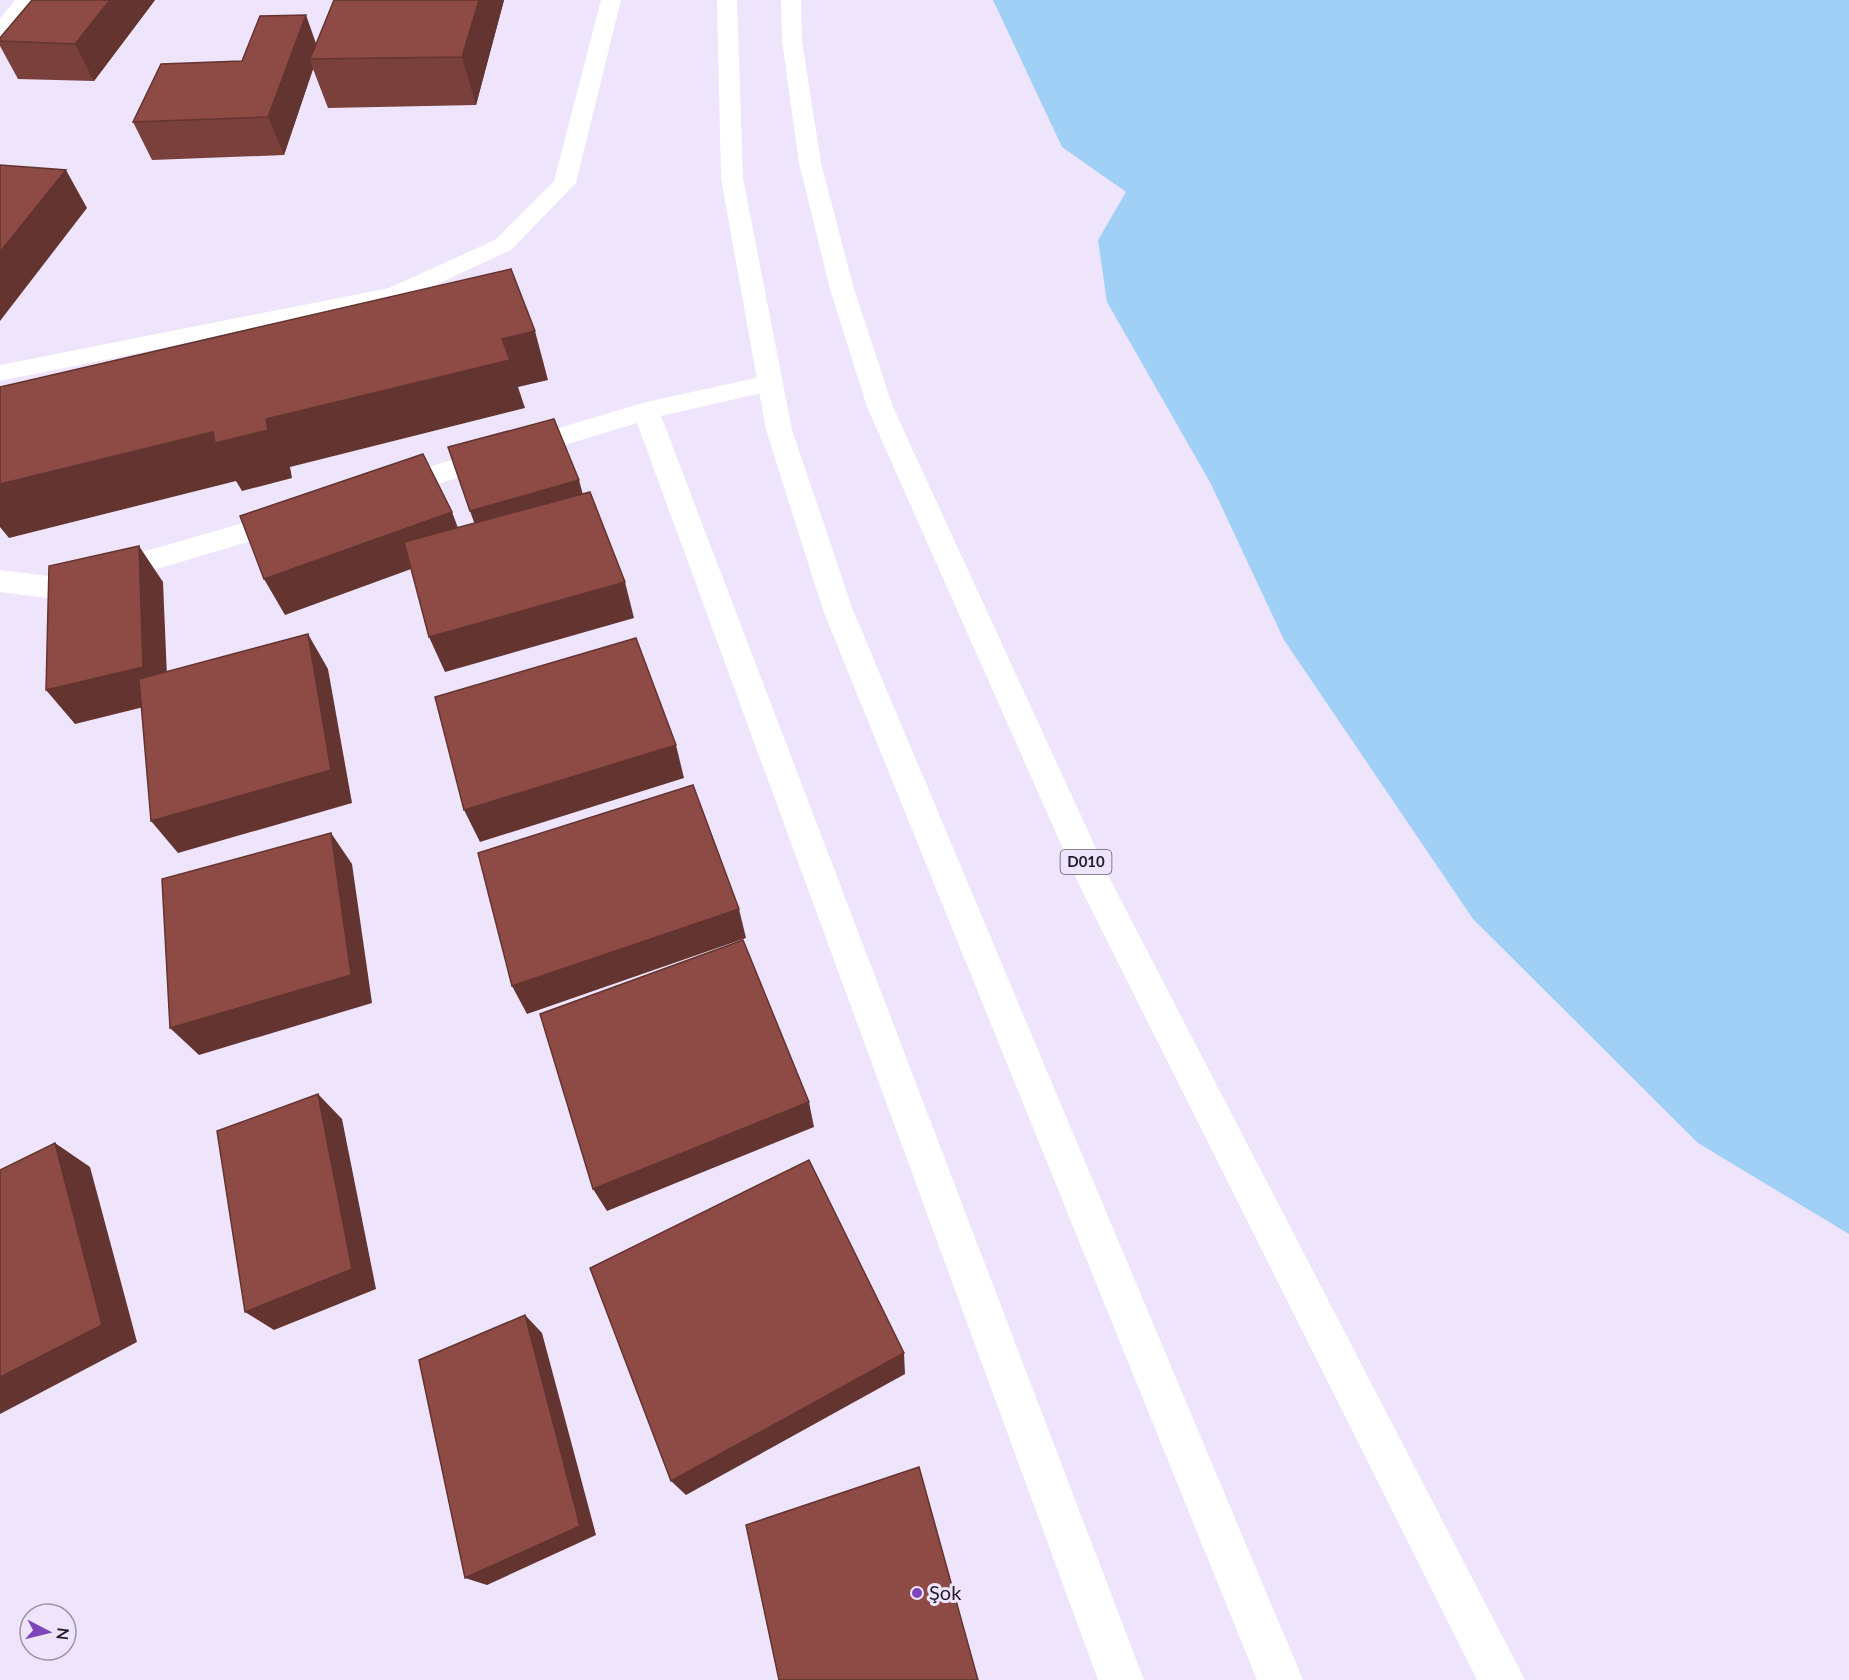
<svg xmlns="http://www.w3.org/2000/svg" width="1849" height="1680" font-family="Lato,sans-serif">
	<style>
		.water { fill: #a1d0f7 }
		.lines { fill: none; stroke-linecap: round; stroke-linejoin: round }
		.street { fill: #fff; fill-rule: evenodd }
		.highway { fill: #fff; fill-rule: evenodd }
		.wall { fill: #7a403b }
		.shaded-wall { fill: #633430 }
		.building { fill: #8e4b45; stroke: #633430; stroke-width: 1.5 }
		.poi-dot { fill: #7e44ba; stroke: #eee4fc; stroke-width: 2 }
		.labels { text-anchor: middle; stroke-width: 6; stroke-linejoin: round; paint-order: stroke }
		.shield { fill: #eee4fc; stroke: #5e5968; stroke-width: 1.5 }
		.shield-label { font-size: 15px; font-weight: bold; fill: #211d28 }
		.near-poi-label { font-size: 20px; fill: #211d28; stroke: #eee4fc; text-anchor: start }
	</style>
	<rect width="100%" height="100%" fill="#eee4fc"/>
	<path class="water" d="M 993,0 L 1849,0 L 1849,1234 L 1698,1143 L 1473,919 L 1284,640 L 1211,484 L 1107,302 L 1098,240 L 1126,192 L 1062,147 Z"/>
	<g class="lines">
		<path class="street" d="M 15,0 L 35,0 L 7,36 L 0,38 L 0,19 Z
			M 601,0 L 621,0 L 576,183 L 511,250 L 405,299 L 0,381 L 0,365 L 389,288 L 495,240 L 554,181 Z
			M 770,375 L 779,377 L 783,383 L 779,389 L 661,416 L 1144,1680 L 1098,1680 L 637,423 L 392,498 L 382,495 L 378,488 L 382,481 L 646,402 Z
			M 288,510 L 298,513 L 302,520 L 298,527 L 56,599 L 0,592 L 0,570 L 56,577 Z"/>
		<path class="highway" d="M 717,0 L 737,0 L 743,178 L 792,430 L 853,610 L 1303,1680 L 1257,1680 L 823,610 L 766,430 L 721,178 Z
			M 781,0 L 801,0 L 802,41 L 821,163 L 854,289 L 893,407 L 1111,881 L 1525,1680 L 1477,1680 L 1080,887 L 867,407 L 830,289 L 799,163 L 782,41 Z"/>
	</g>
	<path class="wall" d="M 155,0 L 94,81 L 18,79 L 0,46 L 0,38 Z
		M 504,0 L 476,105 L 328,108 L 313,69 L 284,155 L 152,160 L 133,122 L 242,61 Z"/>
	<path class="shaded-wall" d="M 110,0 L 155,0 L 94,81 L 75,44 Z
		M 479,0 L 504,0 L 476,105 L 462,57 Z
		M 306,15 L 319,52 L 310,59 L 313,69 L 284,155 L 268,117 Z
		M 66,170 L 87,208 L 0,321 L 0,252 Z
		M 535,331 L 548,380 L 518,387 L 525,408 L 290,467 L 292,478 L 242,491 L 236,481 L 9,538 L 0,527 L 0,484 L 266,419 L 502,339 Z
		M 579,480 L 586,506 L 479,536 L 470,511 Z
		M 452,512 L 466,549 L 285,615 L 264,579 Z
		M 139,546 L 163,582 L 168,701 L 75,724 L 46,690 Z
		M 625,582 L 634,618 L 445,672 L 429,637 Z
		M 308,634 L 328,669 L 352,803 L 178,853 L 151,821 Z
		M 676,745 L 684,778 L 480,842 L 464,810 Z
		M 331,833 L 352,864 L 372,1003 L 199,1055 L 170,1028 Z
		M 739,909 L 746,938 L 527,1014 L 512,986 Z
		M 318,1094 L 342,1119 L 376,1289 L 274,1330 L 245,1312 Z
		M 809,1102 L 814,1127 L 607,1211 L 593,1189 Z
		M 55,1143 L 90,1167 L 137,1342 L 0,1414 L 0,1377 Z
		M 525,1315 L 542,1333 L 596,1535 L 487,1585 L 465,1578 Z
		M 904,1353 L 905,1374 L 686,1495 L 671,1481 Z"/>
	<path class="building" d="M 32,0 L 110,0 L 75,44 L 0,41 L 0,38 Z
		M 334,0 L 479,0 L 462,57 L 310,59 Z
		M 306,15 L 268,117 L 133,122 L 161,64 L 242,61 L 260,16 Z
		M 0,165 L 66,170 L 0,252 Z
		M 511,269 L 535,331 L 502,339 L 510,360 L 266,419 L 268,430 L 215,443 L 213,432 L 0,484 L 0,387 Z
		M 554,419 L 579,480 L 470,511 L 448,447 Z
		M 423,454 L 452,512 L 264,579 L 240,516 Z
		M 590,492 L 625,582 L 429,637 L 404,542 Z
		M 139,546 L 143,667 L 46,690 L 49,566 Z
		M 308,634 L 331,770 L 151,821 L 139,679 Z
		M 636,638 L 676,745 L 464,810 L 435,697 Z
		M 693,785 L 739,909 L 512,986 L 478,853 Z
		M 331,833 L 351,975 L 170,1028 L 162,879 Z
		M 743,940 L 809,1102 L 593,1189 L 540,1014 Z
		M 318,1094 L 352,1269 L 245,1312 L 217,1131 Z
		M 55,1143 L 102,1325 L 0,1377 L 0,1170 Z
		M 809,1160 L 904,1353 L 671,1481 L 590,1268 Z
		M 525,1315 L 580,1526 L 465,1578 L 419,1360 Z
		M 919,1467 L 978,1680 L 779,1680 L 746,1525 Z"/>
	<circle class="poi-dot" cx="917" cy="1593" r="6"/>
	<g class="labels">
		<rect class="shield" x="1060.5" y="850" width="51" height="24" rx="4.5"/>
		<g class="shield-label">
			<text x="1086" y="867">D010</text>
		</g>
		<g class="near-poi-label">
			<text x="929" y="1600">Şok</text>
		</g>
	</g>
	<g transform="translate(48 1632) rotate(97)"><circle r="28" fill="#eee4fc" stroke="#9c94a7" stroke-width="1.5"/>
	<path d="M0-4.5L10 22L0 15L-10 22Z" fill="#7e44ba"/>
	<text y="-9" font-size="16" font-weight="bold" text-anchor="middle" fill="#211d28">N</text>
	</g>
</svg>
